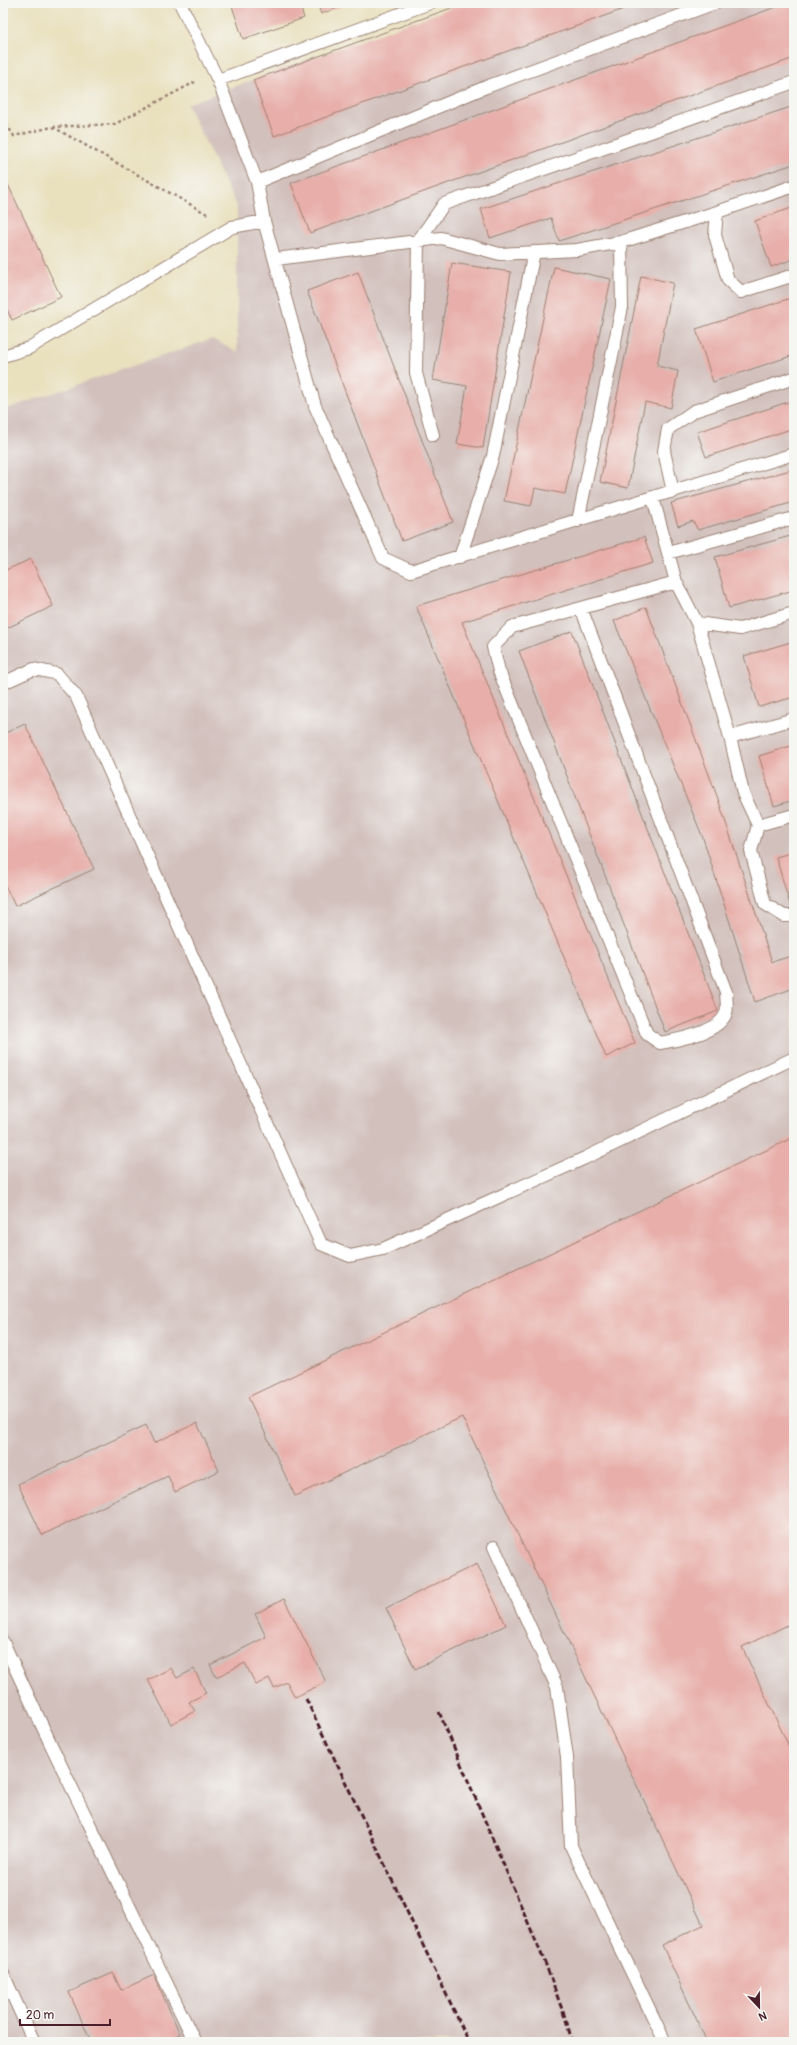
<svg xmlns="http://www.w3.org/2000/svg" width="797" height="2045" font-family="Pangolin,sans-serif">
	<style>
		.industrial { fill: #d1c0bc }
		.building { fill: #e8aea9 }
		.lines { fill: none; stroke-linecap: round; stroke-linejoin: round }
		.service-casing { stroke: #9a8074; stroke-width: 14 }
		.path { stroke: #9a8074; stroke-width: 2.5; stroke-dasharray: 3 3; stroke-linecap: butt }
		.service { stroke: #fff; stroke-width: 12 }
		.rail { stroke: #4a1f2b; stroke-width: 3; stroke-dasharray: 6 3; stroke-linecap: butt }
	</style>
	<rect width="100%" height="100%" fill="#f6f6f2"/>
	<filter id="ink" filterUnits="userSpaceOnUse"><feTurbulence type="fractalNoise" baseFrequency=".025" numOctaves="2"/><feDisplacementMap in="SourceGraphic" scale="8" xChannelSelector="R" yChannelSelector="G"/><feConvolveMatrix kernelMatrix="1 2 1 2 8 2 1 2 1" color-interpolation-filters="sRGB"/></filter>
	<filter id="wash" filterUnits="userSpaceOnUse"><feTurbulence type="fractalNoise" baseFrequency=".012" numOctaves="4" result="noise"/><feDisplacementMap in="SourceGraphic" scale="16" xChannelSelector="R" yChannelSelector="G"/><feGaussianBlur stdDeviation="0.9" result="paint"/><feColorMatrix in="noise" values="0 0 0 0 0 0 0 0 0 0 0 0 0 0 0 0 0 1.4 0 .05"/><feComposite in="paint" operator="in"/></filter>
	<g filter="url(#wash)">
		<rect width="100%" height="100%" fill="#e9e0bd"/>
		<path class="industrial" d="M 465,3 L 794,3 L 794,2042 L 3,2042 L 3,410 L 212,339 L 237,352 L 237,207 L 187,104 Z"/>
		<g id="blocks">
			<path class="building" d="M 231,3 L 299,3 L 304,18 L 243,39 Z
				M 317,3 L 350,3 L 321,14 Z
				M 465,3 L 640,3 L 274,136 L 253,80 Z
				M 787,3 L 794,3 L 794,58 L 310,233 L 291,183 Z
				M 794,106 L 794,164 L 559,241 L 551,218 L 490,238 L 481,209 Z
				M 3,174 L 61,297 L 12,320 L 3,301 Z
				M 794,207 L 794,259 L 771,267 L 755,221 Z
				M 452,263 L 511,272 L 483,448 L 457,444 L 467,386 L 433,380 Z
				M 554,267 L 611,279 L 565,494 L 535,488 L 531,506 L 504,501 Z
				M 358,272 L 453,522 L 402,541 L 307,291 Z
				M 641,276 L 673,283 L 657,366 L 678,371 L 671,408 L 645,402 L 628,488 L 600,482 Z
				M 794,297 L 794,355 L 713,382 L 696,329 Z
				M 794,400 L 794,428 L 706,457 L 697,432 Z
				M 794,469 L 794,502 L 698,530 L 693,521 L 678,526 L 671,503 Z
				M 794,535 L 794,590 L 729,608 L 715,557 Z
				M 644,537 L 653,563 L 462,622 L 635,1043 L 606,1057 L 416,606 Z
				M 31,559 L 53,606 L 3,630 L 3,564 L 6,570 Z
				M 646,607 L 717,796 L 772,962 L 794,955 L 794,988 L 755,1002 L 703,838 L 614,621 Z
				M 572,631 L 718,1011 L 665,1032 L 519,651 Z
				M 794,641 L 794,697 L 759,707 L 744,656 Z
				M 25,724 L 94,869 L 15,906 L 3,881 L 3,734 Z
				M 794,745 L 794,800 L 774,806 L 759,756 Z
				M 794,852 L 794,907 L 791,908 L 776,857 Z
				M 794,1137 L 794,1622 L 742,1647 L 794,1757 L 794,2042 L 707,2042 L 662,1945 L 703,1925 L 462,1417 L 295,1496 L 248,1397 Z
				M 197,1423 L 219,1471 L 175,1492 L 168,1476 L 42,1535 L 18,1484 L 146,1425 L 154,1443 Z
				M 477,1564 L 506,1625 L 415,1669 L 386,1608 Z
				M 284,1599 L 326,1682 L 295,1697 L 287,1682 L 274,1688 L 269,1678 L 256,1685 L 245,1663 L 216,1677 L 210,1665 L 266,1637 L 255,1614 Z
				M 171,1668 L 177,1678 L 194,1669 L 206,1693 L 189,1702 L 195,1711 L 171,1724 L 148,1680 Z
				M 113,1973 L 121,1990 L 154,1975 L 180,2034 L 163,2042 L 91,2042 L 69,1992 Z"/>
		</g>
	</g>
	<g filter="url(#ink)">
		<use href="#blocks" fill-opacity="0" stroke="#9a8074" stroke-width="1"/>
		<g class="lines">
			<defs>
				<path id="service" d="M 180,3 L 218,80 L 430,3
					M 218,80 L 257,182 L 486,87 L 715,3
					M 257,182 L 264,221 L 315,406 L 383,558 L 411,571 L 794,454
					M 794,186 L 717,212 L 715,235 L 728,280 L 741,292 L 794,275
					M 276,259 L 441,238 L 500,254 L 577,250 L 621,242 L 717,212
					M 3,356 L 29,348 L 232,227 L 264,221
					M 433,435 L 416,373 L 418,241 L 444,204 L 794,82
					M 673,492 L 664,451 L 668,429 L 694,411 L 794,378
					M 653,498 L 676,582 L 697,623 L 730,737
					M 578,521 L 622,307 L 621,242
					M 668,553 L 794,518
					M 460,557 L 493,456 L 534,252
					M 581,608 L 726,992 C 726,998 728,1007 726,1013 C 719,1033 678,1040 660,1043 L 647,1034 L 499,671 L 493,647 L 512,627 L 676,582
					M 697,623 L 740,629 L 794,613
					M 3,683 L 34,669 L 57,674 L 76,696 L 321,1244 L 350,1256 L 383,1249 L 585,1158 L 794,1058
					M 794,815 L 758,825 L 751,851 L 765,904 L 784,916 L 794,916
					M 758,825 L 743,793 L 730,737 L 794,719
					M 494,1547 L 557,1687 L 567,1757 L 571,1846 L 665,2042
					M 3,1642 L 53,1749 L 195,2042
					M 3,1974 L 34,2042"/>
			</defs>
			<use href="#service" class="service-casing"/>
			<path class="path" d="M 3,119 L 14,136 L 52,127 L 115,124 L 195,82
				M 53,127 L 209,215"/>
			<use href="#service" class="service"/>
			<path class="rail" d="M 306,1699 L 469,2042
				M 439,1712 L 546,1965 L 567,2023 L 572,2042"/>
		</g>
	</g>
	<rect width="797" height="2045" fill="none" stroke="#f6f6f2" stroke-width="16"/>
	<g transform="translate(759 2007) rotate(158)" stroke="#f6f6f2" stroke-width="3" paint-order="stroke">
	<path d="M0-3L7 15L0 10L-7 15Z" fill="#4a1f2b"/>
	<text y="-6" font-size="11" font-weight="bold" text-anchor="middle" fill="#4a1f2b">N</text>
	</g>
	<path d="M20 2019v6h90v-6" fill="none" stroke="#4a1f2b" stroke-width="2"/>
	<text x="26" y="2019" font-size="12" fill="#4a1f2b" stroke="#f6f6f2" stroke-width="3" paint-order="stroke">20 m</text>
</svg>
